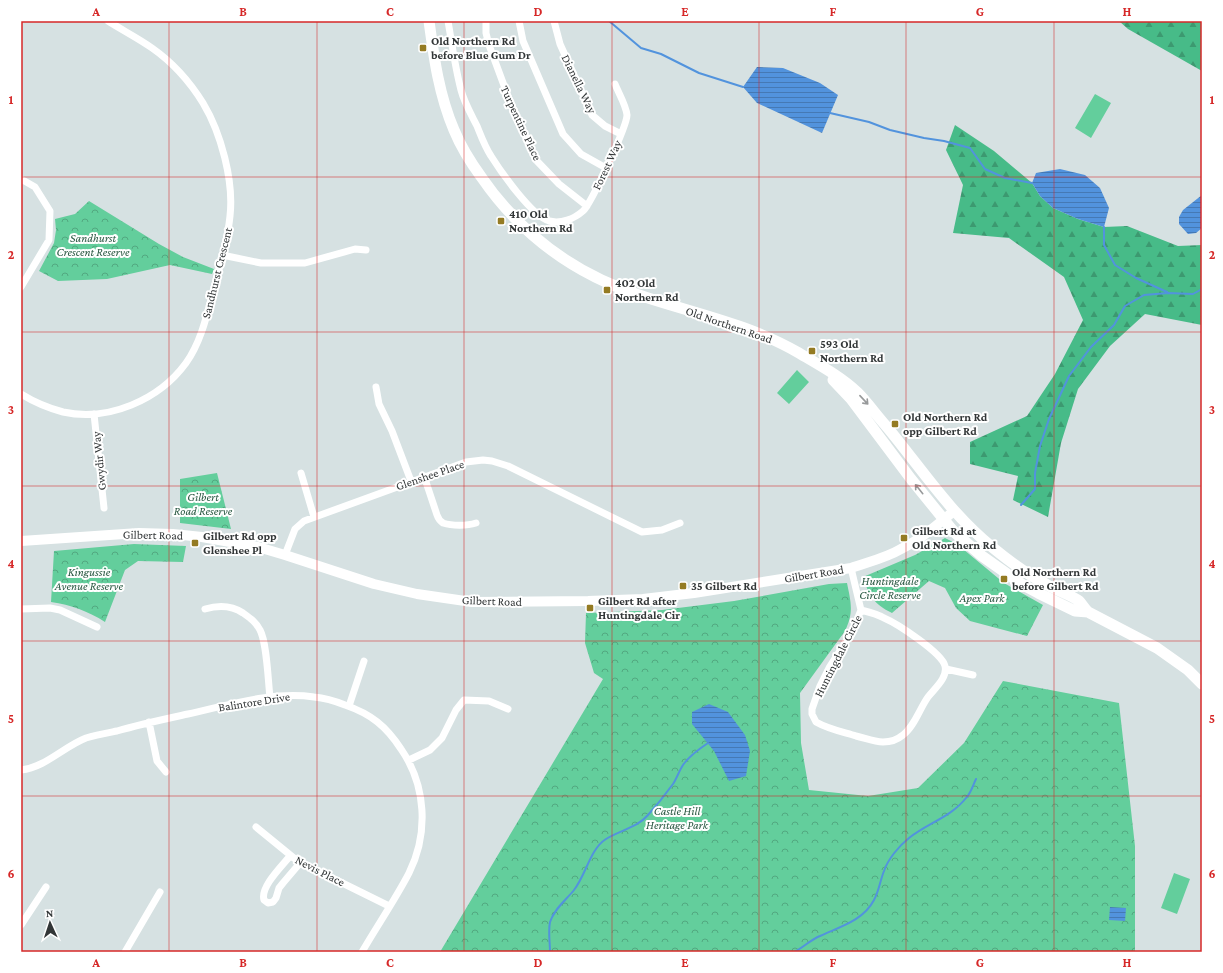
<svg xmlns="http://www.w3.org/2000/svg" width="1223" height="973" font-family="'Crimson Pro',serif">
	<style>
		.forest { fill: url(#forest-firs) }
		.park { fill: url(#park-crowns) }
		.pitch { fill: #63ce9c }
		.water { fill: url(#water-rules) }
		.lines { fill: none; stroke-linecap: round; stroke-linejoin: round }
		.stream { stroke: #5293dd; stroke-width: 2 }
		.street { stroke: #fff; stroke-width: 7 }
		.secondary { stroke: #fff; stroke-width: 10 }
		.primary { stroke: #fff; stroke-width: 11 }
		.oneway { stroke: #989a9b }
		.grid { fill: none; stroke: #d62828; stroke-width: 1; stroke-opacity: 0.55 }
		.poi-dot { fill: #947b23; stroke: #fff; stroke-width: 1.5 }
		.labels { text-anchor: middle; stroke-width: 4; stroke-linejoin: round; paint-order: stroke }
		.poi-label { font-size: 12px; font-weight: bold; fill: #323637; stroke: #fff; text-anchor: start }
		.street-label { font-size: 12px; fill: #323637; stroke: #fff }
		.park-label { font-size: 12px; font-style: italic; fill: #295842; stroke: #fff }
		.neatline { fill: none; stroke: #d62828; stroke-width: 1.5 }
		.grid-label { font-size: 13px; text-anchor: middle; font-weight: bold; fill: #d62828 }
	</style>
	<defs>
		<pattern id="forest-firs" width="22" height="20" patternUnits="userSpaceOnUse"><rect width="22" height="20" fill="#47bb88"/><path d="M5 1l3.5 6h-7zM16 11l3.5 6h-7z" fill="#3c9970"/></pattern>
		<pattern id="park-crowns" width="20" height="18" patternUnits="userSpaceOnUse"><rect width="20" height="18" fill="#63ce9c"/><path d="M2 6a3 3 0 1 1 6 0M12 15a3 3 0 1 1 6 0" fill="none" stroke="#52a880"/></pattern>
		<pattern id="water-rules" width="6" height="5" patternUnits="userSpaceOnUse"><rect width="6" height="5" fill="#5293dd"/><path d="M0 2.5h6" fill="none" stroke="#4579b4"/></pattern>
	</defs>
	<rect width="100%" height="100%" fill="#d6e1e2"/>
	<path class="forest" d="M 1119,21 L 1202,21 L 1202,71 L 1128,29 Z
		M 955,125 L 994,151 L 1032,183 L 1040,196 L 1053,208 L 1078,219 L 1104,227 L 1127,226 L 1178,246 L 1202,245 L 1202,325 L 1145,314 L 1110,346 L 1078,389 L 1061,443 L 1048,517 L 1013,500 L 1018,476 L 970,464 L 970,442 L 1027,416 L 1055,374 L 1083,320 L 1064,277 L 1009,238 L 953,233 L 963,185 L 946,150 Z"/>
	<path class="park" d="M 89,201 L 159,244 L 183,257 L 214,269 L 212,274 L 170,265 L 107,279 L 58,281 L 39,271 L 54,243 L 56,230 L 55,219 L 75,214 Z
		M 217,473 L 231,529 L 180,523 L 180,479 Z
		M 945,538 L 957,544 L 1004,583 L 1043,605 L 1027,636 L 970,621 L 956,608 L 945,588 L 929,581 L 892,613 C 874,604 869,596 863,577 L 915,555 Z
		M 134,544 L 186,546 L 183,562 L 138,561 L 125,570 L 105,622 C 88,611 71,605 51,602 L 54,551 Z
		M 847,583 C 851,603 854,612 845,631 L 800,693 L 801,743 L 809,790 L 868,796 L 918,788 L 964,743 L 1003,681 L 1119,703 L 1135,846 L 1135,952 L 440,952 L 603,679 L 594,673 L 585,643 L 586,613 L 662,610 L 734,601 L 829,584 Z"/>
	<path class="pitch" d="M 1095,94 L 1111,103 L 1091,138 L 1075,128 Z
		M 797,370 L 809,382 L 789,404 L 777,393 Z
		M 1174,873 L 1190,879 L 1177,914 L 1161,908 Z"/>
	<path class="water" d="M 757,67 L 783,68 L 820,83 L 838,95 L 822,133 L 757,103 L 743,87 Z
		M 1060,169 L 1085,175 L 1100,188 L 1109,208 L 1104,227 L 1078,219 L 1053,208 L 1040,196 L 1032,183 L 1036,173 Z
		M 1202,195 L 1202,228 L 1196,233 L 1188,234 L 1179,224 L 1179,217 L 1183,210 Z
		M 709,704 L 728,712 L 745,735 L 750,751 L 746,776 L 729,781 L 714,751 L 692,724 L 692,712 Z
		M 1110,907 L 1126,908 L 1125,921 L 1109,920 Z"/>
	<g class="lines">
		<path class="stream" d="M 609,21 L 641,48 L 661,54 L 699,73 L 743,87
			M 830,113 L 869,122 L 890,130 L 924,138 L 944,141 L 970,148 L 985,169 L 1005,178 L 1032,183
			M 1104,227 L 1104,245 L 1115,265 L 1136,278 L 1167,292
			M 1021,505 L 1035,489 L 1035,473 L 1040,446 L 1049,419 L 1069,376 L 1091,347 L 1114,325 L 1125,306 L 1144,295 L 1168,293 L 1193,294 L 1202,289
			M 550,952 C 550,942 548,931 550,922 C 554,909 566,900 574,890 C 586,875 590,849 606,839 C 620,830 637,828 648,815 C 657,805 665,795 673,784 C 677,778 679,771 683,765 C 689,756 699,749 708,743
			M 794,952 C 803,948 810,940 820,936 C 839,927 863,921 874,900 C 879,891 880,881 884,871 C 888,859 899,846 909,838 C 928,823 951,817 966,798 C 971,793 973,785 976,779"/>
		<path class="street" d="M 448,21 C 452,44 455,67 461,90 C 464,102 471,114 477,126 C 481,136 485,147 491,156 C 501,172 532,216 549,221 C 561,224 574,219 583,211 C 591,204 627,126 627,115 C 626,105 619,94 615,84
			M 486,21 L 486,33 L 489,45 L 509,99 L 536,160 L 559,184 L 587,206
			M 519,21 L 523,41 L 563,134 L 581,154 L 606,168
			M 554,21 L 560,44 L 592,115 L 605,126 L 621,134
			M 21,179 L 35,187 L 50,211 L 49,240 L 21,287
			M 222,255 L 261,263 L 305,263 L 355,249 L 366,250
			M 376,387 L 379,404 L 392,431 L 411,481
			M 21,394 C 34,402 48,408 63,412 C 108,422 159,400 186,363 C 203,339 208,309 216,281 C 221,260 228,238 230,216 C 234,181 221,133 203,103 C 190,82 172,62 152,48 C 138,38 122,30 108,21
			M 94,414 L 104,508
			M 301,473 L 314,517
			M 424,476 L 437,515 C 438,518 440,521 443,523 C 452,526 467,526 476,523
			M 285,555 L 295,529 L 304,521 L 466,462 L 483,460 L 492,461 L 508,466 L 642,532 L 662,530 L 680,523
			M 851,568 L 861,610 L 852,632 L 829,668 L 820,686 L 812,709 L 812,714 L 816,722 C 828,729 843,732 856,736 C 865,738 874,742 883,742 C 890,742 897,740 903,735 C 914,727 920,708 928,697 C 934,689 948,678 945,666 C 942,653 898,624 884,618 C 877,614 869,612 861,610
			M 21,609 L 50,608 L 60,610 L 97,627
			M 205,609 C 219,605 231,605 243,613 C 250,618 256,622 260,630 C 267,643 268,681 270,697
			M 946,669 L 973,675
			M 349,706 L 364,661
			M 149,722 L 157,761 L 166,772
			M 409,760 L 430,750 L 442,738 L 456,710 L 464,700 L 489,701 L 508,709
			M 21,770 C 46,767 63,747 86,738 C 96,735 107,733 117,731 C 141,724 165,719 188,714 C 229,705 272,691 314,697 C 325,698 335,701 345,705 C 371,714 386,726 401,749 C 426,785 429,833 409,873 C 395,900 377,926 362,952
			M 256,827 L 300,863 L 318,871 L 389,906
			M 290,856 C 282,866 260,887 264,900 L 268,903 L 273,902 L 276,898 L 279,888 L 283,883 L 300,863
			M 21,925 L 46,887
			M 125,952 L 160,892"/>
		<path class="secondary" d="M 21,541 L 139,533 L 173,534 L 202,537 L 258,547 L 285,555 L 374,584 L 417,594 L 472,602 L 588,601 L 643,599 L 694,593 L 851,568 C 868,562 886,558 901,549 C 921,539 937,525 954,511"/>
		<path class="primary" d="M 429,21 C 434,58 439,95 454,130 C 461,147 471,163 482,178 C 522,236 578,276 645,297 C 697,314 751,325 799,353 C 819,365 840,376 857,392 C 868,403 877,416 887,427 C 921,468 950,513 992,547 C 1009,561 1026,574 1046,584 C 1055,590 1071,595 1079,601 C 1082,604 1085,609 1088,612
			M 833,380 L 851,399 L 911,479 L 954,532 L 982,556 L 1023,585 L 1038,593 L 1075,611 L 1088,612 L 1157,648 L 1188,670 L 1202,684"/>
	</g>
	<defs><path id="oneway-shaft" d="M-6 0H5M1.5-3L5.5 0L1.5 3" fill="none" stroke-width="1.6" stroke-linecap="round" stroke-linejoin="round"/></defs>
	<g class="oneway">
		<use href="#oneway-shaft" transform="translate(864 400) rotate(47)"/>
		<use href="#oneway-shaft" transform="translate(919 489) rotate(-129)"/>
	</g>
	<path class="grid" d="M 169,21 L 169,952M 317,21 L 317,952M 464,21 L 464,952M 612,21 L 612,952M 759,21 L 759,952M 906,21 L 906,952M 1054,21 L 1054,952M 21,177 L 1202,177M 21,332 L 1202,332M 21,486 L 1202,486M 21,641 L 1202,641M 21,796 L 1202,796"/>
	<g class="poi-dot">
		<rect x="419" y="44" width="8" height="8" rx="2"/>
		<rect x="497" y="217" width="8" height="8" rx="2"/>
		<rect x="603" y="286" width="8" height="8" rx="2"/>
		<rect x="808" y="347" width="8" height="8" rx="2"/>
		<rect x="891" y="420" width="8" height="8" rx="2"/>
		<rect x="900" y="534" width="8" height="8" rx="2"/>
		<rect x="191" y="539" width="8" height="8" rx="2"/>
		<rect x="1000" y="575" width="8" height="8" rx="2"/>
		<rect x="679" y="582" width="8" height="8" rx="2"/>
		<rect x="586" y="604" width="8" height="8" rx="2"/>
	</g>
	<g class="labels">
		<g class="poi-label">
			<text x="431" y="45">Old Northern Rd<tspan x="431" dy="14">before Blue Gum Dr</tspan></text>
			<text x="509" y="218">410 Old<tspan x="509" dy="14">Northern Rd</tspan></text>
			<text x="615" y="287">402 Old<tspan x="615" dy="14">Northern Rd</tspan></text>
			<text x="820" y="348">593 Old<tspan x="820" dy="14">Northern Rd</tspan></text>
			<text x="903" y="421">Old Northern Rd<tspan x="903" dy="14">opp Gilbert Rd</tspan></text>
			<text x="912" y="535">Gilbert Rd at<tspan x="912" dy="14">Old Northern Rd</tspan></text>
			<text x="203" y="540">Gilbert Rd opp<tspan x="203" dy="14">Glenshee Pl</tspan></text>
			<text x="1012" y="576">Old Northern Rd<tspan x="1012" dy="14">before Gilbert Rd</tspan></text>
			<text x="691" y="590">35 Gilbert Rd</text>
			<text x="598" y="605">Gilbert Rd after<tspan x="598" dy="14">Huntingdale Cir</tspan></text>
		</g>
		<g class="street-label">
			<text transform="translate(579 84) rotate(64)" y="4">Dianella Way</text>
			<text transform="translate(521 123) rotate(65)" y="4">Turpentine Place</text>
			<text transform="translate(607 165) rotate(-65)" y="4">Forest Way</text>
			<text transform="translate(217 273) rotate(-76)" y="4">Sandhurst Crescent</text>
			<text transform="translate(729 325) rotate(19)" y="4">Old Northern Road</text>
			<text transform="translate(99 461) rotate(-96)" y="4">Gwydir Way</text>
			<text transform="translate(430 475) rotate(-19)" y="4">Glenshee Place</text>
			<text transform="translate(153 535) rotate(1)" y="4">Gilbert Road</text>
			<text transform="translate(814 574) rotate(-9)" y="4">Gilbert Road</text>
			<text transform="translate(492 601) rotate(2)" y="4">Gilbert Road</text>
			<text transform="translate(838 656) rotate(-63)" y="4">Huntingdale Circle</text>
			<text transform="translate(254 702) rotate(-9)" y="4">Balintore Drive</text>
			<text transform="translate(320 871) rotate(27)" y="4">Nevis Place</text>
		</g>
		<g class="park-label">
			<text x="93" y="242">Sandhurst<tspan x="93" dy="14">Crescent Reserve</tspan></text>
			<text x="203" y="501">Gilbert<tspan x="203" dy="14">Road Reserve</tspan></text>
			<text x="89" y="576">Kingussie<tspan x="89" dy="14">Avenue Reserve</tspan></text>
			<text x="890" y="585">Huntingdale<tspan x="890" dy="14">Circle Reserve</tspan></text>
			<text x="982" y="602">Apex Park</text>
			<text x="677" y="815">Castle Hill<tspan x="677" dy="14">Heritage Park</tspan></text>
		</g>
	</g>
	<rect width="1223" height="973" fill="none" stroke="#ffffff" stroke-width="44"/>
	<g transform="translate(50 923) rotate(357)" stroke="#ffffff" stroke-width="3" paint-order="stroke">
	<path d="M0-3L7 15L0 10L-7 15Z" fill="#323637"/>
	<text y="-6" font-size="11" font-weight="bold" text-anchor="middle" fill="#323637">N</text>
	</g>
	<rect x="22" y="22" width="1179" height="929" class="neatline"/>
	<g class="grid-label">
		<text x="96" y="16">A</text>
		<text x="243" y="16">B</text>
		<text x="390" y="16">C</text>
		<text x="538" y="16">D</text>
		<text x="685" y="16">E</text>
		<text x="833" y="16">F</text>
		<text x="980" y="16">G</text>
		<text x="1127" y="16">H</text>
		<text x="11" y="104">1</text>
		<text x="1212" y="104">1</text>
		<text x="11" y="259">2</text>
		<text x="1212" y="259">2</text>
		<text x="11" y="414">3</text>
		<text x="1212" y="414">3</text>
		<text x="11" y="568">4</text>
		<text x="1212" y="568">4</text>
		<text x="11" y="723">5</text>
		<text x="1212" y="723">5</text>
		<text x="11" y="878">6</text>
		<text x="1212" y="878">6</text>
		<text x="96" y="967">A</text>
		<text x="243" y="967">B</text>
		<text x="390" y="967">C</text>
		<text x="538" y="967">D</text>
		<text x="685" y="967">E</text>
		<text x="833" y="967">F</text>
		<text x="980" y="967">G</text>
		<text x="1127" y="967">H</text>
	</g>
</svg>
